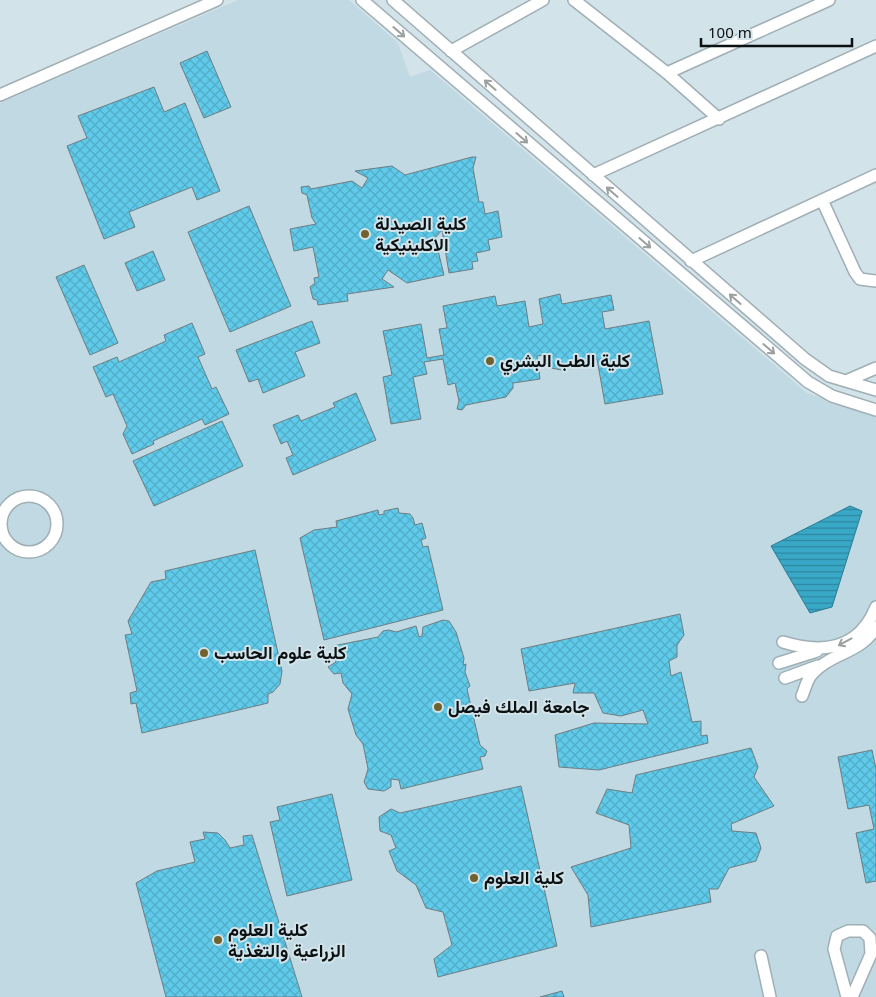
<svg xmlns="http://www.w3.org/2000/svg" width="876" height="997" font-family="'Noto Sans',Vazirmatn,sans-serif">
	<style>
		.built { fill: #c0d9e2 }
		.water { fill: url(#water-rules); stroke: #2b7b91 }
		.building { fill: url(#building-cross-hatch); stroke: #6e7d82 }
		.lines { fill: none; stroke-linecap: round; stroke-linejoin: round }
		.street-casing { stroke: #9fafb5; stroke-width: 14 }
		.street { stroke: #fff; stroke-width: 11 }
		.oneway { stroke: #9da0a1 }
		.poi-dot { fill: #6f622f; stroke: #d2e3e9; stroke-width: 2 }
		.labels { text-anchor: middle; stroke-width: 4; stroke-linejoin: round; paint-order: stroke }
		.poi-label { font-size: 18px; font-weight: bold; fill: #0b1113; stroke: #d2e3e9; text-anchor: start }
	</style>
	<defs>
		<pattern id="water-rules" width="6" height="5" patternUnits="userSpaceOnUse" patternTransform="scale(1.25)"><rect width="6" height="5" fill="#39a8c7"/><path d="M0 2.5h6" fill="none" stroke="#2e87a0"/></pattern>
		<pattern id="building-cross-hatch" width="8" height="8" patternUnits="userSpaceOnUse" patternTransform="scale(1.25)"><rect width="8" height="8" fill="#5fcae9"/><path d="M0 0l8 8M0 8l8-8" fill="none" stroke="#51acc7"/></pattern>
	</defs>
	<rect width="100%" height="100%" fill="#d2e3e9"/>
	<path class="built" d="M 238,0 L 349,0 L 398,43 L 410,77 L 430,70 L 807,393 L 876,416 L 876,997 L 0,997 L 0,103 Z"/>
	<path class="water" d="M 850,506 L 862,511 L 832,607 L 810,613 L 771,546 Z"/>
	<path class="building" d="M 207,51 L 231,107 L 204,118 L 180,63 Z
		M 154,87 L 164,112 L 185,103 L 220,191 L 197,200 L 192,187 L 129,212 L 135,227 L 104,239 L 67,146 L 87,138 L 78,116 Z
		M 472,157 L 476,157 L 473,168 L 479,202 L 483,202 L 485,214 L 498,211 L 502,237 L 488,240 L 490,250 L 476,253 L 478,261 L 472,262 L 473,269 L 449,273 L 442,230 L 435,238 L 444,275 L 407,283 L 388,270 L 382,279 L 394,287 L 347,294 L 348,301 L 318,305 L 317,300 L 313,299 L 310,287 L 315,283 L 314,278 L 319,277 L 313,247 L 294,251 L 290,229 L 316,224 L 312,218 L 307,195 L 302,193 L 301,187 L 309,186 L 311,189 L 352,181 L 362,188 L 368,178 L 355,171 L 392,166 L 405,175 Z
		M 249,206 L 291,306 L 230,332 L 188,232 Z
		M 153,251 L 165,280 L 137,291 L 125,263 Z
		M 84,265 L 118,343 L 90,355 L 56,277 Z
		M 560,294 L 562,304 L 611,295 L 614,310 L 602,312 L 605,329 L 649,321 L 663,394 L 605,404 L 597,359 L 566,365 L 562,370 L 551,368 L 549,354 L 537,356 L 540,379 L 513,383 L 513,388 L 506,397 L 466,405 L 462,410 L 457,409 L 459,401 L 455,383 L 448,385 L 443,359 L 424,362 L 427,374 L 413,377 L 421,419 L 391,424 L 383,377 L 392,375 L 383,331 L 421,324 L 427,358 L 444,355 L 439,329 L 447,328 L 443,306 L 495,296 L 497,306 L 525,301 L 529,327 L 543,324 L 539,299 Z
		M 312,321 L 320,343 L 295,352 L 305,376 L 263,393 L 258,379 L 249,382 L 236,350 Z
		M 192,323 L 205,354 L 198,357 L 212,389 L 216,387 L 229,414 L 205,425 L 202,419 L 153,441 L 154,444 L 132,454 L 123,434 L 127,426 L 113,394 L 106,397 L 93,367 L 117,357 L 119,362 L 166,341 L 164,335 Z
		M 356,393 L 376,440 L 293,475 L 286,458 L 293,455 L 287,441 L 281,444 L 273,425 L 298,415 L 301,421 L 335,407 L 333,403 Z
		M 222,421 L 243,466 L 154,506 L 133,461 Z
		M 398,508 L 399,513 L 410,514 L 413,518 L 415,525 L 422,523 L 426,538 L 421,540 L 423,547 L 428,546 L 443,610 L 324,640 L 300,538 L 314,530 L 337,527 L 336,521 L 378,510 L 379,515 L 384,514 L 384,511 Z
		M 255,550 L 282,671 L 280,684 L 273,692 L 268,694 L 268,703 L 142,733 L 136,703 L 131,704 L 130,693 L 137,691 L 125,635 L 132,634 L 128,621 L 151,582 L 166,579 L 165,571 Z
		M 680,614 L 684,635 L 677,645 L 677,657 L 669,661 L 671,676 L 681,672 L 692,722 L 701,721 L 701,736 L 707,735 L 708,743 L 599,770 L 559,767 L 555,735 L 594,723 L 648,724 L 643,710 L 621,716 L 603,713 L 594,693 L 573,693 L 575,683 L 529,691 L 521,649 Z
		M 443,620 L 449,621 L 456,632 L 464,658 L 463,665 L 466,664 L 465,672 L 470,686 L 467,689 L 480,745 L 487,751 L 485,756 L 480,757 L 483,769 L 401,789 L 399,780 L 391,779 L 391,787 L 384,791 L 368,789 L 364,782 L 368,769 L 363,744 L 356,735 L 348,709 L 352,694 L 343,683 L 341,673 L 334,674 L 328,667 L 336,662 L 333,646 L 378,637 L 383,631 L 389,630 L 396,632 L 416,626 L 419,637 L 422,636 L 423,627 Z
		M 751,748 L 758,767 L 754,777 L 774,806 L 731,824 L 732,831 L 756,833 L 761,848 L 756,861 L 729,868 L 718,889 L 709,889 L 711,902 L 591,927 L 588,895 L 571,867 L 631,848 L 629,825 L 596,813 L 607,789 L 632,793 L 636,775 Z
		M 872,750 L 876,769 L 876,881 L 866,883 L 856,833 L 874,829 L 869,805 L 848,809 L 838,757 Z
		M 521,786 L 557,946 L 438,977 L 434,959 L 452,945 L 443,912 L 426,908 L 416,885 L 397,871 L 389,851 L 396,848 L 391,835 L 380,831 L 379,817 L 391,809 L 400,813 Z
		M 332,794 L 352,880 L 287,896 L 270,822 L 280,820 L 277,807 Z
		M 203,832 L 218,833 L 225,840 L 230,848 L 244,845 L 243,836 L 252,835 L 302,997 L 166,997 L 136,883 L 157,871 L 195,862 L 190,842 L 205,839 Z
		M 562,991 L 564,997 L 540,997 Z"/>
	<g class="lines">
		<defs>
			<path id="street" d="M 362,0 L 808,382 L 832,396 L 876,410
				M 393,0 L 805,359 L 829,376 L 876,390
				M 574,0 L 667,73 L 719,119
				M 451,51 L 543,0
				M 667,73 L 829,0
				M 0,95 L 217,0
				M 593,175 L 876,46
				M 822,200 L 855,272 L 860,279 L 876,281
				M 691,261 L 876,175
				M 846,381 L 876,368
				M1 524a28 28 0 1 1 56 0a28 28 0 1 1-56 0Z
				M 783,642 C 822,654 859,650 876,607
				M 779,663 L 817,651
				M 785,678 L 818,666
				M 802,696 C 805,689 807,679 812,674 C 830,653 862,653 876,627
				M 761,956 L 770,997
				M 847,997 L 834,949 L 837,936 L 848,931 L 863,931 L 870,938 L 871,954 L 852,997"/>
		</defs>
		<use href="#street" class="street-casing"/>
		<use href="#street" class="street"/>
	</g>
	<defs><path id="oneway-shaft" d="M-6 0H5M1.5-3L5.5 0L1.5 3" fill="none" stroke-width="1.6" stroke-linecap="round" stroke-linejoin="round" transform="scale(1.25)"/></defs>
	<g class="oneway">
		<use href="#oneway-shaft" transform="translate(399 32) rotate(41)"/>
		<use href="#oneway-shaft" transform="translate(490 85) rotate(-139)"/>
		<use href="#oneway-shaft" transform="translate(522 138) rotate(41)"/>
		<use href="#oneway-shaft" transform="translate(612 192) rotate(-139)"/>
		<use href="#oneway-shaft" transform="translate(645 243) rotate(41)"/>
		<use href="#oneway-shaft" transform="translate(735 299) rotate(-139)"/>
		<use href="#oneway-shaft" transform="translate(769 349) rotate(41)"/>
		<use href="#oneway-shaft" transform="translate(845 642) rotate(152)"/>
	</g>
	<g class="poi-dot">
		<circle cx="365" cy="234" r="5"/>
		<circle cx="490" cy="361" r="5"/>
		<circle cx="204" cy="653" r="5"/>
		<circle cx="438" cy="707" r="5"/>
		<circle cx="474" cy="878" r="5"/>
		<circle cx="218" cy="940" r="5"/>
	</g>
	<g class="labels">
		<g class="poi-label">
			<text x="375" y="230">كلية الصيدلة<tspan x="375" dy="21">الاكلينيكية</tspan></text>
			<text x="500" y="367">كلية الطب البشري</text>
			<text x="214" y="659">كلية علوم الحاسب</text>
			<text x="448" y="713">جامعة الملك فيصل</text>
			<text x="484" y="884">كلية العلوم</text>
			<text x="228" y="936">كلية العلوم<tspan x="228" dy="21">الزراعية والتغذية</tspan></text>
		</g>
	</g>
	<path d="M701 38v8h151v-8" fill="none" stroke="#0b1113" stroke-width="2.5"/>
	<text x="708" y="38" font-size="15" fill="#0b1113" stroke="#d2e3e9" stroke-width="4" paint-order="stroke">100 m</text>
</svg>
